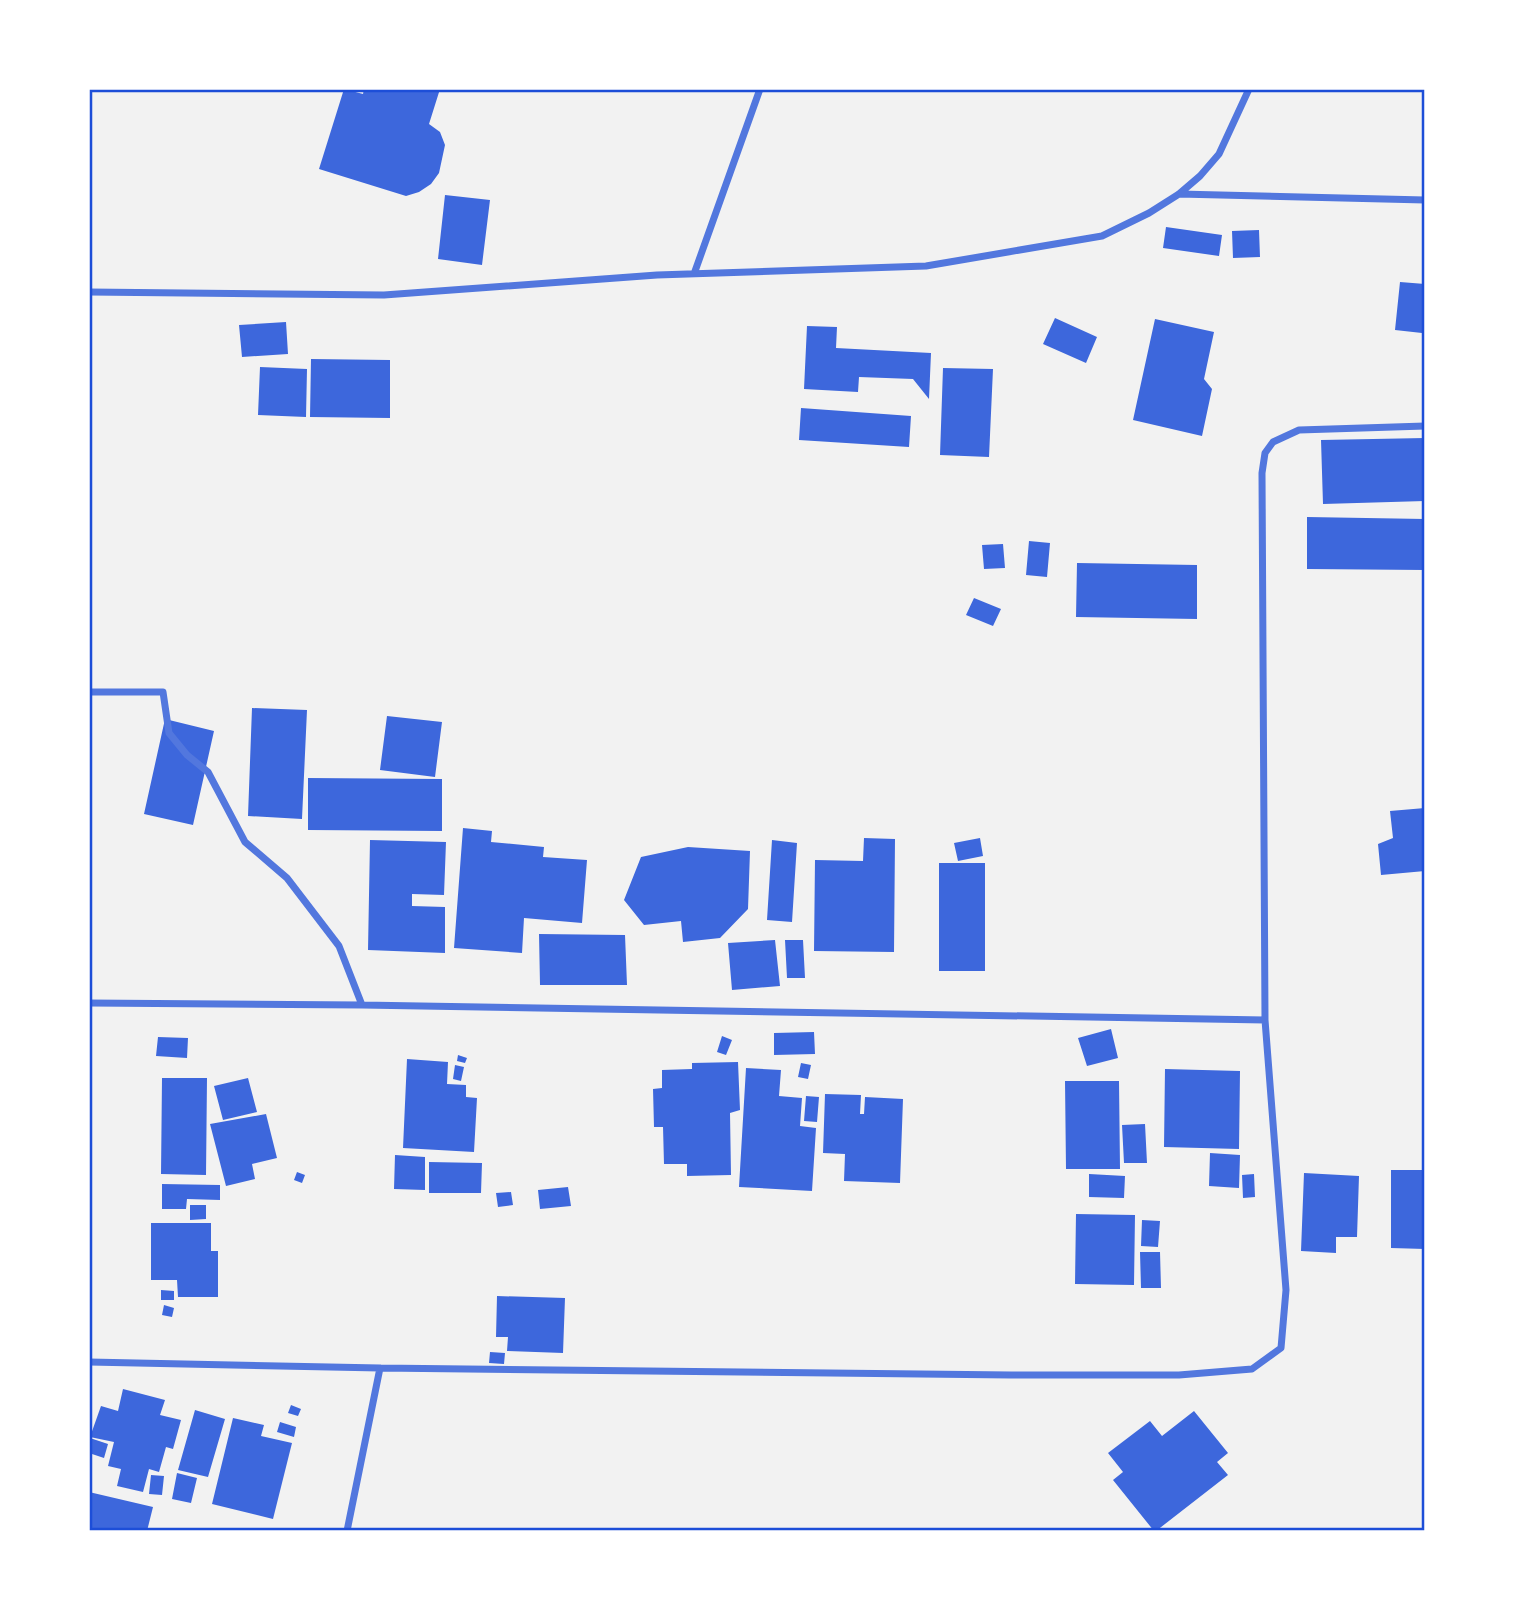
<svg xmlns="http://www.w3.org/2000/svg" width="1514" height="1620" font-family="Commissioner,sans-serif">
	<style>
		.building { fill: #3d67dc }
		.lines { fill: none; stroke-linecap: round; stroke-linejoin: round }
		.minor { stroke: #5277de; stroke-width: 7 }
		.neatline { fill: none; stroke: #1d4ed8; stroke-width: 2.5 }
	</style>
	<rect width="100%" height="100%" fill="#f2f2f2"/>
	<path class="building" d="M 344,89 L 363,94 L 364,89 L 440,89 L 429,124 L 440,132 L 445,145 L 439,173 L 431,184 L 419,192 L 406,196 L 319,169 Z
		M 445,195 L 490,200 L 482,265 L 438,259 Z
		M 1166,227 L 1222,235 L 1219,256 L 1163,248 Z
		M 1259,230 L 1260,257 L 1233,258 L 1232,231 Z
		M 1400,282 L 1425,284 L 1422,333 L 1395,330 Z
		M 1055,318 L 1097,337 L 1086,363 L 1043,344 Z
		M 1155,319 L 1214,332 L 1204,379 L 1212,389 L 1202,436 L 1133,420 Z
		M 286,322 L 288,354 L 242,357 L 239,325 Z
		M 807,326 L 837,327 L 836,348 L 931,353 L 929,399 L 913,379 L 859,377 L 858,392 L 804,389 Z
		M 311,359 L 390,360 L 390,418 L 310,417 Z
		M 260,367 L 307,369 L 306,417 L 258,415 Z
		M 943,368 L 993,369 L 989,457 L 940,455 Z
		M 801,408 L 911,416 L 909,447 L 799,440 Z
		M 1425,438 L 1425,501 L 1323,504 L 1321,440 Z
		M 1307,517 L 1425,519 L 1425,570 L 1307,569 Z
		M 1029,541 L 1050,543 L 1047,577 L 1026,575 Z
		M 1003,544 L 1005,568 L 984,569 L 982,545 Z
		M 1077,563 L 1197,565 L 1197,619 L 1076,617 Z
		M 974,598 L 1001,609 L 993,626 L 966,615 Z
		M 252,708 L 307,710 L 302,819 L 248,816 Z
		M 387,716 L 442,722 L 435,777 L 380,770 Z
		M 165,719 L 214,731 L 193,825 L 144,814 Z
		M 308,778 L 442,779 L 442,831 L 308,830 Z
		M 1425,808 L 1425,871 L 1381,875 L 1378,844 L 1393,838 L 1390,811 Z
		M 463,828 L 492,831 L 491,842 L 544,847 L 543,857 L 587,860 L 582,923 L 524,918 L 522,953 L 454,948 Z
		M 864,838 L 895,839 L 894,952 L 814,951 L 815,860 L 863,861 Z
		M 980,838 L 983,856 L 958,861 L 954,843 Z
		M 370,840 L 446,842 L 444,895 L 412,894 L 412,906 L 445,907 L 445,953 L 368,950 Z
		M 772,840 L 797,843 L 792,922 L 767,920 Z
		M 688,847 L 750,851 L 748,909 L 720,938 L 683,942 L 681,921 L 644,925 L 624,900 L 641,857 Z
		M 939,863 L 985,863 L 985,971 L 939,971 Z
		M 539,934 L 625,935 L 627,985 L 540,985 Z
		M 775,940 L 780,986 L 732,990 L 728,943 Z
		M 785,940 L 803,940 L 805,978 L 787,978 Z
		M 1111,1029 L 1118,1058 L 1087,1066 L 1078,1038 Z
		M 814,1032 L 815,1054 L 774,1055 L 774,1033 Z
		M 722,1036 L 732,1040 L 726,1055 L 717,1052 Z
		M 158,1037 L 188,1038 L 187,1058 L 156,1056 Z
		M 458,1055 L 467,1058 L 465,1063 L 457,1061 Z
		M 407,1059 L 448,1062 L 447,1084 L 466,1085 L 466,1097 L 477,1098 L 474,1152 L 403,1148 Z
		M 738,1062 L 740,1110 L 730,1113 L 731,1175 L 687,1176 L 687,1164 L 664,1164 L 663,1127 L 654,1127 L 653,1089 L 662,1088 L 662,1070 L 692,1069 L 692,1063 Z
		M 801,1063 L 811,1065 L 808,1079 L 798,1077 Z
		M 455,1065 L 464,1067 L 461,1081 L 453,1079 Z
		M 746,1068 L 781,1070 L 779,1096 L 802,1098 L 800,1126 L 816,1128 L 812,1191 L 739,1187 Z
		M 1165,1069 L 1240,1071 L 1239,1149 L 1164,1147 Z
		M 162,1078 L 207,1078 L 206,1175 L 161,1174 Z
		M 248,1078 L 257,1112 L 223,1120 L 214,1086 Z
		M 1065,1081 L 1119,1081 L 1120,1169 L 1066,1169 Z
		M 825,1094 L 861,1095 L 860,1114 L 864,1114 L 865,1097 L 903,1099 L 900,1183 L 844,1181 L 845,1154 L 823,1153 Z
		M 806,1096 L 819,1097 L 817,1122 L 804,1121 Z
		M 266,1114 L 277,1158 L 252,1164 L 255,1179 L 226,1186 L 210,1124 Z
		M 1145,1124 L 1147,1163 L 1124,1163 L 1122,1125 Z
		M 1210,1153 L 1240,1155 L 1239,1188 L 1209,1186 Z
		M 395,1155 L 425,1157 L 425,1190 L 394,1189 Z
		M 429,1162 L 482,1163 L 481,1193 L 429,1193 Z
		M 1391,1170 L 1425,1170 L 1425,1249 L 1391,1248 Z
		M 297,1172 L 305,1175 L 302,1183 L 294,1180 Z
		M 1304,1173 L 1359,1176 L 1357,1237 L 1336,1237 L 1336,1253 L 1301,1251 Z
		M 1089,1174 L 1125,1176 L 1124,1198 L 1089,1197 Z
		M 1254,1174 L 1255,1197 L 1243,1198 L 1242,1175 Z
		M 162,1184 L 220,1185 L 220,1200 L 187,1199 L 186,1209 L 162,1209 Z
		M 568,1187 L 571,1206 L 540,1209 L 538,1190 Z
		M 511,1192 L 513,1205 L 498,1207 L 496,1193 Z
		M 190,1205 L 206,1205 L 206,1219 L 190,1220 Z
		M 1076,1214 L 1135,1215 L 1134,1285 L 1075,1284 Z
		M 1142,1220 L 1160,1221 L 1158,1247 L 1141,1246 Z
		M 151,1223 L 211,1223 L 211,1251 L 218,1251 L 218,1297 L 178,1297 L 177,1280 L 151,1280 Z
		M 1140,1252 L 1160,1252 L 1161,1288 L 1141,1288 Z
		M 161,1290 L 174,1291 L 174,1300 L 161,1300 Z
		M 497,1296 L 565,1298 L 563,1353 L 507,1351 L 508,1337 L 496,1337 Z
		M 164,1305 L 174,1308 L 172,1317 L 162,1315 Z
		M 490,1352 L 505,1353 L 504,1364 L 489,1363 Z
		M 123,1389 L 165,1400 L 160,1415 L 181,1420 L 173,1449 L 166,1447 L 159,1472 L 149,1469 L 143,1492 L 117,1486 L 121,1469 L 108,1466 L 114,1442 L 90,1437 L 101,1406 L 118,1411 Z
		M 291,1405 L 301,1409 L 298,1416 L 288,1413 Z
		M 195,1410 L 225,1419 L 208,1477 L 178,1470 Z
		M 1194,1411 L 1228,1453 L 1217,1462 L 1228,1475 L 1156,1531 L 1154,1531 L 1113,1480 L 1123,1472 L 1108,1453 L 1150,1421 L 1162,1436 Z
		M 233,1418 L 264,1425 L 261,1436 L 292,1443 L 273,1519 L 212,1504 Z
		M 280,1422 L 296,1427 L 294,1437 L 277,1432 Z
		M 90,1438 L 108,1444 L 104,1458 L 89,1453 Z
		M 177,1473 L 197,1478 L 191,1503 L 172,1499 Z
		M 151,1475 L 164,1476 L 162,1495 L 149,1494 Z
		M 89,1492 L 153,1507 L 147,1531 L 89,1531 Z"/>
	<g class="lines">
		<path class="minor" d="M 1179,194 L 1425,200
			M 694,274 L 760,89
			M 89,292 L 384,295 L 657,275 L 926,266 L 1102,236 L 1149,213 L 1179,194 L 1200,176 L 1219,154 L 1249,89
			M 89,692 L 163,692 L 169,733 L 187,755 L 208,772 L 245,842 L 287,878 L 339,946 L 362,1005
			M 89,1003 L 362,1005 L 1265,1020
			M 89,1362 L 380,1368 L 1011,1375 L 1179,1375 L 1252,1369 L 1281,1348 L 1286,1290 L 1265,1020 L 1262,473 L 1265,453 L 1273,442 L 1299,430 L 1425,426
			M 347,1531 L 380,1368"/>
	</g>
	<rect width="1514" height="1620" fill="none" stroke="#ffffff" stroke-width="182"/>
	<rect x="91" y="91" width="1332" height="1438" class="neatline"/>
</svg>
